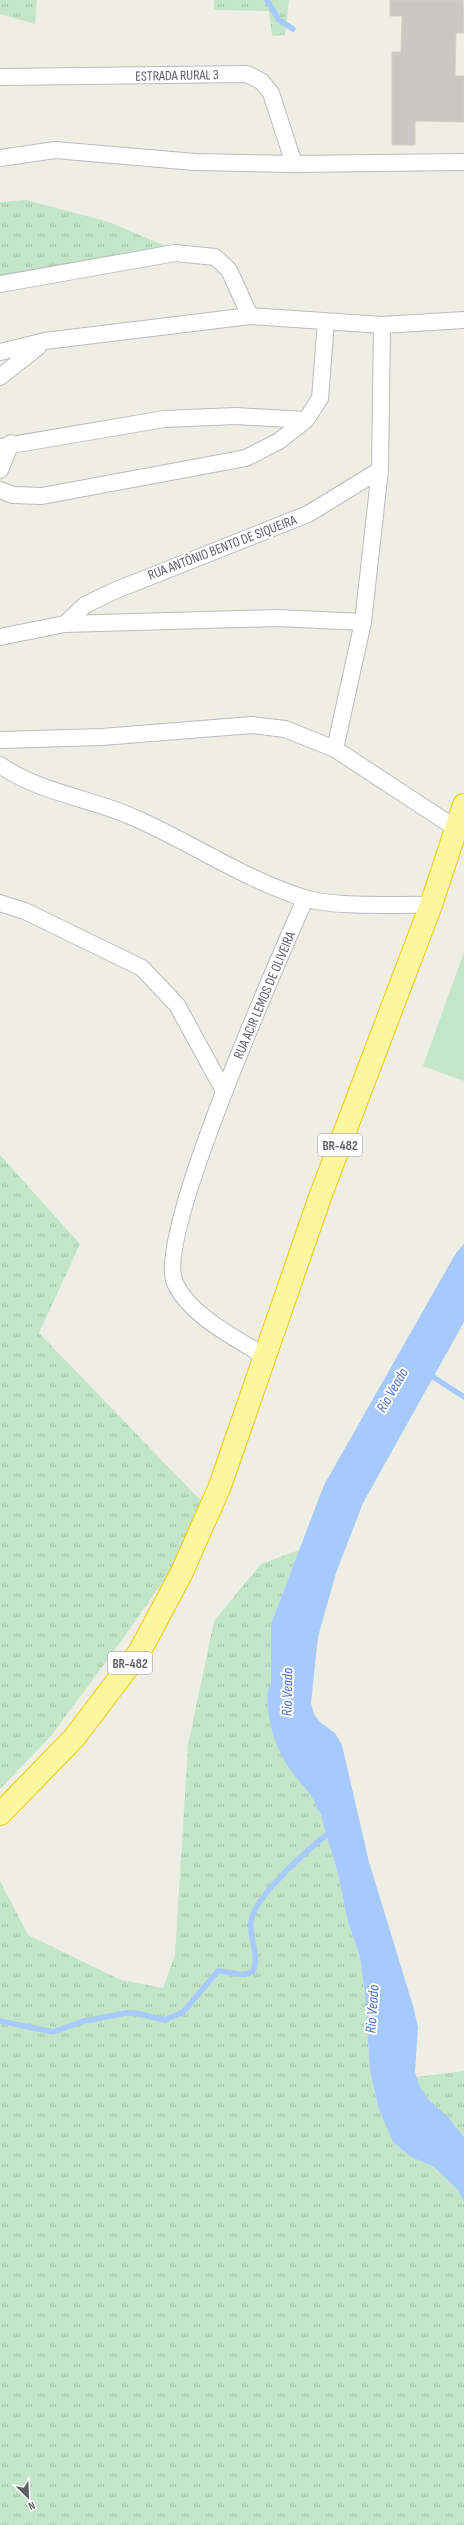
<svg xmlns="http://www.w3.org/2000/svg" width="464" height="2525" font-family="'Sofia Sans Condensed',sans-serif">
	<style>
		.grass { fill: url(#grass-tufts) }
		.garden { fill: #c2e6c7 }
		.water { fill: #a6cafd }
		.lines { fill: none; stroke-linecap: round; stroke-linejoin: round }
		.stream { stroke: #a6cafd; stroke-width: 5.5 }
		.river { stroke: #a6cafd; stroke-width: 32 }
		.building { fill: #cac8c2; stroke: #d3d1c3 }
		.minor-casing { stroke: #babbc0; stroke-width: 18 }
		.trunk-casing { stroke: #eec905; stroke-width: 24 }
		.minor { stroke: #fff; stroke-width: 16 }
		.trunk { stroke: #fcf69e; stroke-width: 22 }
		.labels { text-anchor: middle; stroke-width: 4; stroke-linejoin: round; paint-order: stroke }
		.shield { fill: #fff; stroke: #8e8f93; stroke-width: 1 }
		.shield-label { font-size: 13px; font-weight: bold; fill: #5d5f65 }
		.street-label { font-size: 14px; fill: #5d5f65; stroke: #fff }
		.water-label { font-size: 15px; font-style: italic; fill: #4971c1; stroke: #fff }
	</style>
	<defs>
		<pattern id="grass-tufts" width="24" height="20" patternUnits="userSpaceOnUse"><rect width="24" height="20" fill="#c2e6c7"/><path d="M3 7l-1-3M5 7V3M7 7l1-3M15 17l-1-3M17 17v-4M19 17l1-3" fill="none" stroke="#a1bea5"/></pattern>
	</defs>
	<rect width="100%" height="100%" fill="#efeee5"/>
	<path class="grass" d="M 0,0 L 37,0 L 35,24 L 0,14 Z
		M 214,0 L 289,0 L 285,35 L 272,36 L 269,11 L 214,10 Z
		M 26,200 L 109,222 L 168,247 L 0,284 L 0,202 Z
		M 0,1155 L 80,1244 L 39,1333 L 205,1505 L 177,1562 L 114,1651 L 51,1736 L 0,1789 Z
		M 299,1550 L 271,1624 L 271,1683 L 291,1737 L 319,1791 L 322,1820 L 337,1870 L 348,1922 L 360,1957 L 365,1995 L 370,2071 L 379,2110 L 393,2142 L 411,2157 L 434,2167 L 458,2190 L 464,2202 L 464,2525 L 0,2525 L 0,1881 L 28,1935 L 121,1980 L 163,1988 L 175,1955 L 188,1745 L 214,1621 L 261,1564 Z
		M 464,2071 L 464,2137 C 450,2115 424,2103 416,2077 Z"/>
	<path class="garden" d="M 464,952 L 464,1081 L 423,1066 Z"/>
	<path class="water" d="M 464,1244 L 464,1322 L 363,1503 L 336,1573 L 318,1637 L 311,1703 L 314,1714 L 321,1723 L 335,1733 L 342,1745 L 369,1862 L 413,2006 L 418,2027 L 415,2072 L 420,2087 L 430,2101 L 448,2117 L 464,2137 L 464,2202 L 458,2190 L 434,2167 L 411,2157 L 393,2142 L 379,2110 L 370,2071 L 365,1995 L 360,1957 L 348,1922 L 337,1870 L 322,1820 L 319,1791 L 299,1749 L 277,1713 L 271,1683 L 271,1624 L 324,1485 L 456,1253 Z"/>
	<g class="lines">
		<path class="stream" d="M 267,0 L 279,20 L 293,29
			M 427,1373 L 464,1397
			M 0,2021 L 53,2032 L 84,2021 L 126,2013 L 135,2013 L 165,2020 L 183,2012 L 218,1971 C 229,1970 243,1979 253,1971 C 260,1957 249,1937 251,1922 C 253,1897 311,1847 331,1831"/>
		<path class="river" d="M 284,1693 C 282,1720 292,1747 309,1768 C 318,1780 327,1786 331,1801"/>
	</g>
	<path class="building" d="M 390,0 L 463,0 L 464,33 L 456,33 L 455,76 L 464,76 L 464,122 L 415,121 L 415,145 L 392,145 L 392,52 L 401,52 L 402,16 L 390,16 Z"/>
	<g class="lines">
		<defs>
			<path id="minor" d="M 0,77 L 247,74 L 261,81 L 271,93 L 294,164
				M 0,158 L 55,150 L 195,162 L 294,164 L 464,162
				M 0,284 L 175,253 L 215,257 L 229,270 L 250,316
				M 0,352 L 45,341 L 250,316 L 382,325 L 464,320
				M 0,377 L 38,347
				M 0,447 L 164,419 L 236,416 L 306,420
				M 0,470 L 11,443
				M 0,490 L 13,495 L 42,496 L 246,458 L 279,441 L 306,420 L 320,398 L 326,322
				M 65,624 L 85,605 L 114,591 L 308,514 L 380,470
				M 0,637 L 65,624 L 278,618 L 363,622
				M 0,740 L 102,737 L 252,725 L 285,729 L 335,749 L 457,829
				M 335,749 L 363,622 L 380,470 L 382,325
				M 0,765 C 40,793 91,798 135,818 C 192,843 244,879 304,898 C 335,908 397,904 431,905
				M 0,903 L 25,911 L 142,968 L 177,1005 L 224,1091
				M 266,1357 C 236,1338 190,1316 175,1283 C 154,1237 280,957 305,899"/>
			<path id="trunk" d="M 0,1814 L 74,1738 L 140,1651 L 182,1572 L 220,1486 L 320,1197 L 431,905 L 464,805"/>
		</defs>
		<use href="#minor" class="minor-casing"/>
		<use href="#trunk" class="trunk-casing"/>
		<use href="#minor" class="minor"/>
		<use href="#trunk" class="trunk"/>
	</g>
	<g class="labels">
		<g class="shield">
			<rect x="318" y="1134" width="44" height="22" rx="3"/>
			<rect x="108" y="1652" width="44" height="22" rx="3"/>
		</g>
		<g class="shield-label">
			<text x="340" y="1150">BR-482</text>
			<text x="130" y="1668">BR-482</text>
		</g>
		<g class="street-label">
			<text transform="translate(177 75) rotate(-1)" y="5">ESTRADA RURAL 3</text>
			<text transform="translate(222 547) rotate(-21)" y="5">RUA ANTÔNIO BENTO DE SIQUEIRA</text>
			<text transform="translate(264 995) rotate(-67)" y="5">RUA ACIR LEMOS DE OLIVEIRA</text>
		</g>
		<g class="water-label">
			<text transform="translate(392 1390) rotate(-60)" y="5">Rio Veado</text>
			<text transform="translate(287 1692) rotate(-89)" y="5">Rio Veado</text>
			<text transform="translate(372 2009) rotate(-86)" y="5">Rio Veado</text>
		</g>
	</g>
	<g transform="translate(28 2497) rotate(156)" stroke="#ffffff" stroke-width="3" paint-order="stroke">
	<path d="M0-3L7 15L0 10L-7 15Z" fill="#5d5f65"/>
	<text y="-6" font-size="11" font-weight="bold" text-anchor="middle" fill="#5d5f65">N</text>
	</g>
</svg>
